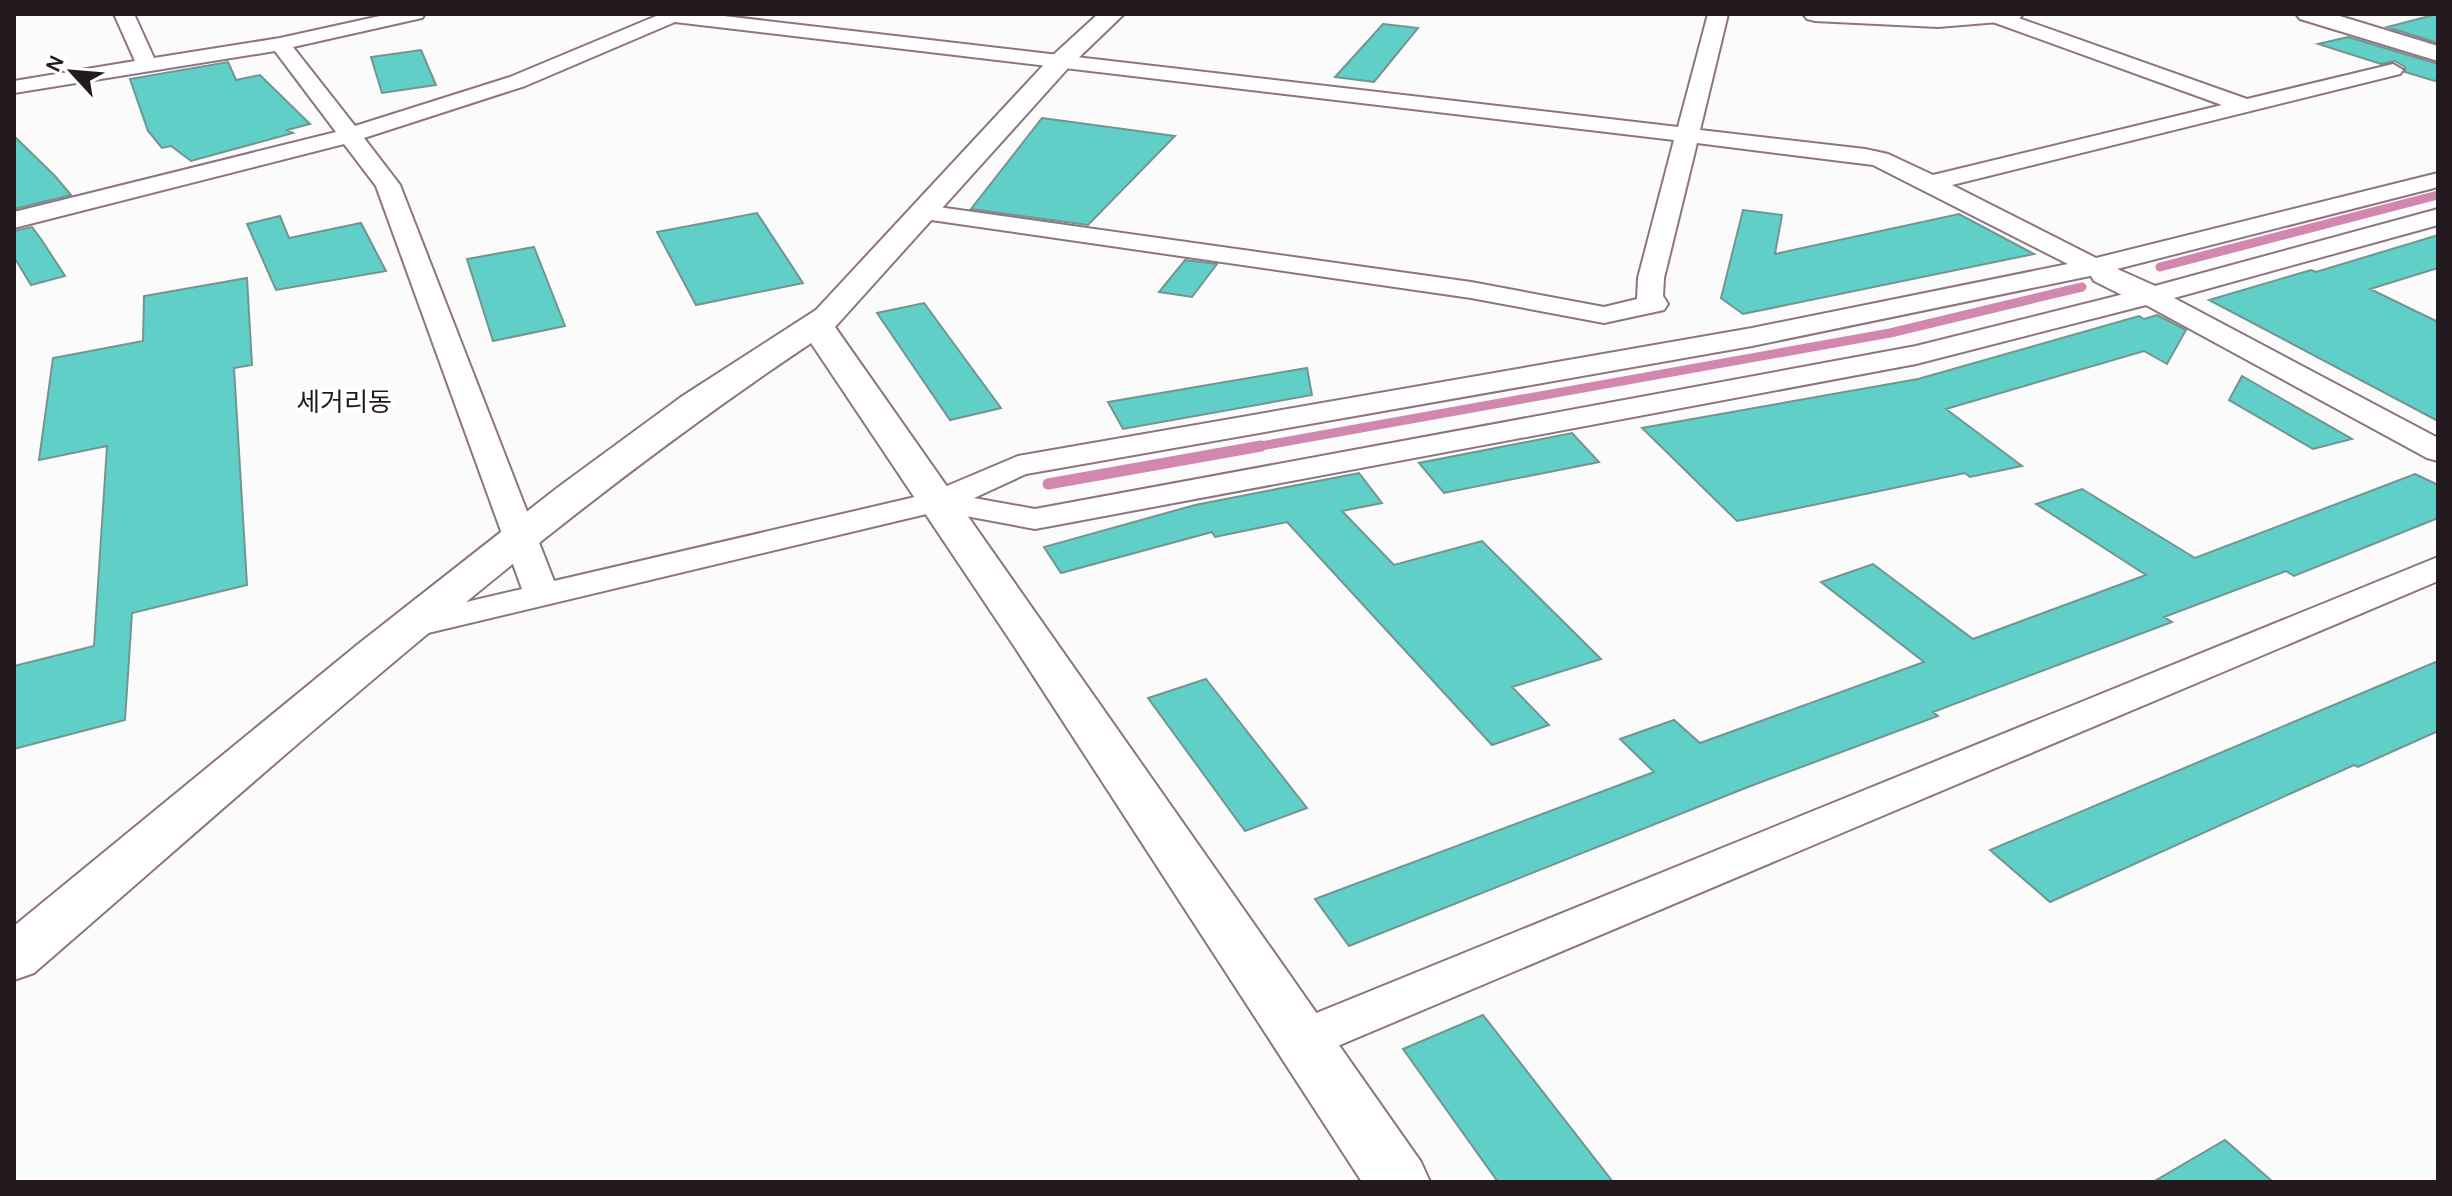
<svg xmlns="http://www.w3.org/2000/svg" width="2452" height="1196" font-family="Karla,'Noto Sans KR',sans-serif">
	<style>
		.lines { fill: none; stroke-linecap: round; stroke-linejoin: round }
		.stream-far1 { stroke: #d288ae; stroke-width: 9 }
		.stream { stroke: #d288ae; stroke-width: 11 }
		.building { fill: #60cfc8; stroke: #729592; stroke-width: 2 }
		.street-casing { stroke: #8e7380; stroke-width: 4 }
		.secondary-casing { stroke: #8e7380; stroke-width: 4 }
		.street { fill: #fff; fill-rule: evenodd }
		.secondary { fill: #fff; fill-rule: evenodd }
		.labels { text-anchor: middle; stroke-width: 7; stroke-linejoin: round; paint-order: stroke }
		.neighbourhood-label { font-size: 26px; fill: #24191e; stroke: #fff }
	</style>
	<rect width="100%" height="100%" fill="#fbfbfb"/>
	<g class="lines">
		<path class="stream-far1" d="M 2160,267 L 2438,195
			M 1250,448 L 1890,333 L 2082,287"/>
		<path class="stream" d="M 1048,484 L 1261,446"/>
	</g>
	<path class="building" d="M 2437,14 L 2438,43 L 2387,27 Z
		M 1383,24 L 1418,28 L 1374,82 L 1335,77 Z
		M 2348,37 L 2438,64 L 2438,82 L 2405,72 L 2405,67 L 2395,61 L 2381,64 L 2318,44 Z
		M 421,50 L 436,85 L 382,93 L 371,57 Z
		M 228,62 L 236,80 L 260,75 L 310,124 L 287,130 L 293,133 L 191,161 L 171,146 L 162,148 L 148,131 L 130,79 Z
		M 1042,118 L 1175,136 L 1088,225 L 971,209 Z
		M 14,136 L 55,176 L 71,195 L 14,209 Z
		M 1743,210 L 1782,215 L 1775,254 L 1959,214 L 2034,254 L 1743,314 L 1721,298 Z
		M 757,213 L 803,283 L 696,305 L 657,232 Z
		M 280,216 L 289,238 L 361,223 L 386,271 L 276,290 L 247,224 Z
		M 32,227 L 41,239 L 65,276 L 31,285 L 14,257 L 14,231 Z
		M 2438,235 L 2438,268 L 2370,289 L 2438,322 L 2438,421 L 2209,300 L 2311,270 L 2316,272 Z
		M 534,247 L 565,326 L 493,341 L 467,259 Z
		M 1185,260 L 1217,264 L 1192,297 L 1159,292 Z
		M 247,278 L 252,365 L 234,368 L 247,585 L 132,613 L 125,720 L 14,749 L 14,666 L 94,646 L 107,446 L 39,460 L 53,358 L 143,341 L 144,296 Z
		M 924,303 L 1001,408 L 950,420 L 877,313 Z
		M 2157,315 L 2186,330 L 2167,364 L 2144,351 L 1946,409 L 2022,466 L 1970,477 L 1965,473 L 1737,521 L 1642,428 L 1918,379 L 2139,316 L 2144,319 Z
		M 1307,368 L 1312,395 L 1123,429 L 1108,402 Z
		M 2242,376 L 2352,439 L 2313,449 L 2229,400 Z
		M 1572,433 L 1599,462 L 1444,493 L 1419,463 Z
		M 1359,473 L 1382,503 L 1342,511 L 1394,565 L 1482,541 L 1601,659 L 1512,687 L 1549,725 L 1492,745 L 1287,522 L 1215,537 L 1212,532 L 1061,573 L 1044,547 L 1195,505 Z
		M 2415,474 L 2438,485 L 2438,518 L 2294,576 L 2286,571 L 2164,617 L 2172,622 L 1933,712 L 1938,716 L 1748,787 L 1349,946 L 1315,899 L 1654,772 L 1620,739 L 1674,720 L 1700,743 L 1924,662 L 1821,582 L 1873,564 L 1973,639 L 2146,575 L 2036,504 L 2082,489 L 2195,558 Z
		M 2438,661 L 2438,731 L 2358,767 L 2354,765 L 2050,902 L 1990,850 Z
		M 1206,679 L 1307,808 L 1245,831 L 1148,698 Z
		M 1483,1015 L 1613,1182 L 1498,1182 L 1403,1049 Z
		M 2225,1140 L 2273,1182 L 2153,1182 Z"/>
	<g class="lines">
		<defs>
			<path id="street" d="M 114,14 L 134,14 L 154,58 L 280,38 L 389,14 L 425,14 L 422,18 L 293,47 L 355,126 L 510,77 L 661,14 L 707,14 L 1678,127 L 1708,14 L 1728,14 L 1700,130 L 1865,149 L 1888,154 L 1933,175 L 2222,105 L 1990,21 L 1989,14 L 2007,14 L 2247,99 L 2393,64 L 2403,70 L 2400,74 L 1952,185 L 2096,258 L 2438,173 L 2438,187 L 2113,270 L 2110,277 L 2101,279 L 2090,276 L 1752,346 L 1026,474 L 974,498 L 1035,509 L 1916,346 L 2140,290 L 2438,209 L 2438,225 L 2174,298 L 2438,438 L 2438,461 L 2427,458 L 2146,305 L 1916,364 L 1035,529 L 939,511 L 407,638 L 394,635 L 389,627 L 394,619 L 522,589 L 376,186 L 344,144 L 14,228 L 14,212 L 336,132 L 275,51 L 14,93 L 14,81 L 135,61 ZM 675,22 L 1674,140 L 1638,278 L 1637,299 L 1604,307 L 1471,282 L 924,205 L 915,207 L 912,212 L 915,217 L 924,219 L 1471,298 L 1604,323 L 1664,310 L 1668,304 L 1663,296 L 1664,278 L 1697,143 L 1873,165 L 2068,264 L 1752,328 L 1018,456 L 928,494 L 554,581 L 400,185 L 364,138 L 525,86 Z
				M 2438,557 L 2438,581 L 1321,1053 L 1304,1059 L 1287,1053 L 1280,1039 L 1287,1025 Z"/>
			<path id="secondary" d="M 1098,14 L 1124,14 L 1069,67 L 835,327 L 1421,1162 L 1430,1182 L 1362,1182 L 1016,649 L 811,343 C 533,529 286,755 34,973 L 14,980 L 14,926 L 357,645 L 557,488 L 681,397 L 816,310 L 1051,57 Z
				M 1803,14 L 2023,14 L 2019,19 L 2011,21 L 1938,27 L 1815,21 L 1807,19 Z
				M 2296,14 L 2333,14 L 2438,46 L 2438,61 L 2300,19 Z
				M 2106,264 L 2162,289 L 2167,296 L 2162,303 L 2150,306 L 2138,303 L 2094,281 L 2090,274 L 2094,267 Z"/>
		</defs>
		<use href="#street" class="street-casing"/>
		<use href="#secondary" class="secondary-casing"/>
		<use href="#street" class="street"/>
		<use href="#secondary" class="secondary"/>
	</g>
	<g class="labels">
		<g class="neighbourhood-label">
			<text x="344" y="411">세거리동</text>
		</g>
	</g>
	<rect width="2452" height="1196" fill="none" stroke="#24191e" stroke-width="32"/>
	<g transform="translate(72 72) rotate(296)" stroke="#ffffff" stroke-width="6" paint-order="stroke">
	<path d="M0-6L14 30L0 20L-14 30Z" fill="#24191e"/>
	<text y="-12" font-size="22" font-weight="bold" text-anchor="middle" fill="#24191e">N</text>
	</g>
</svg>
